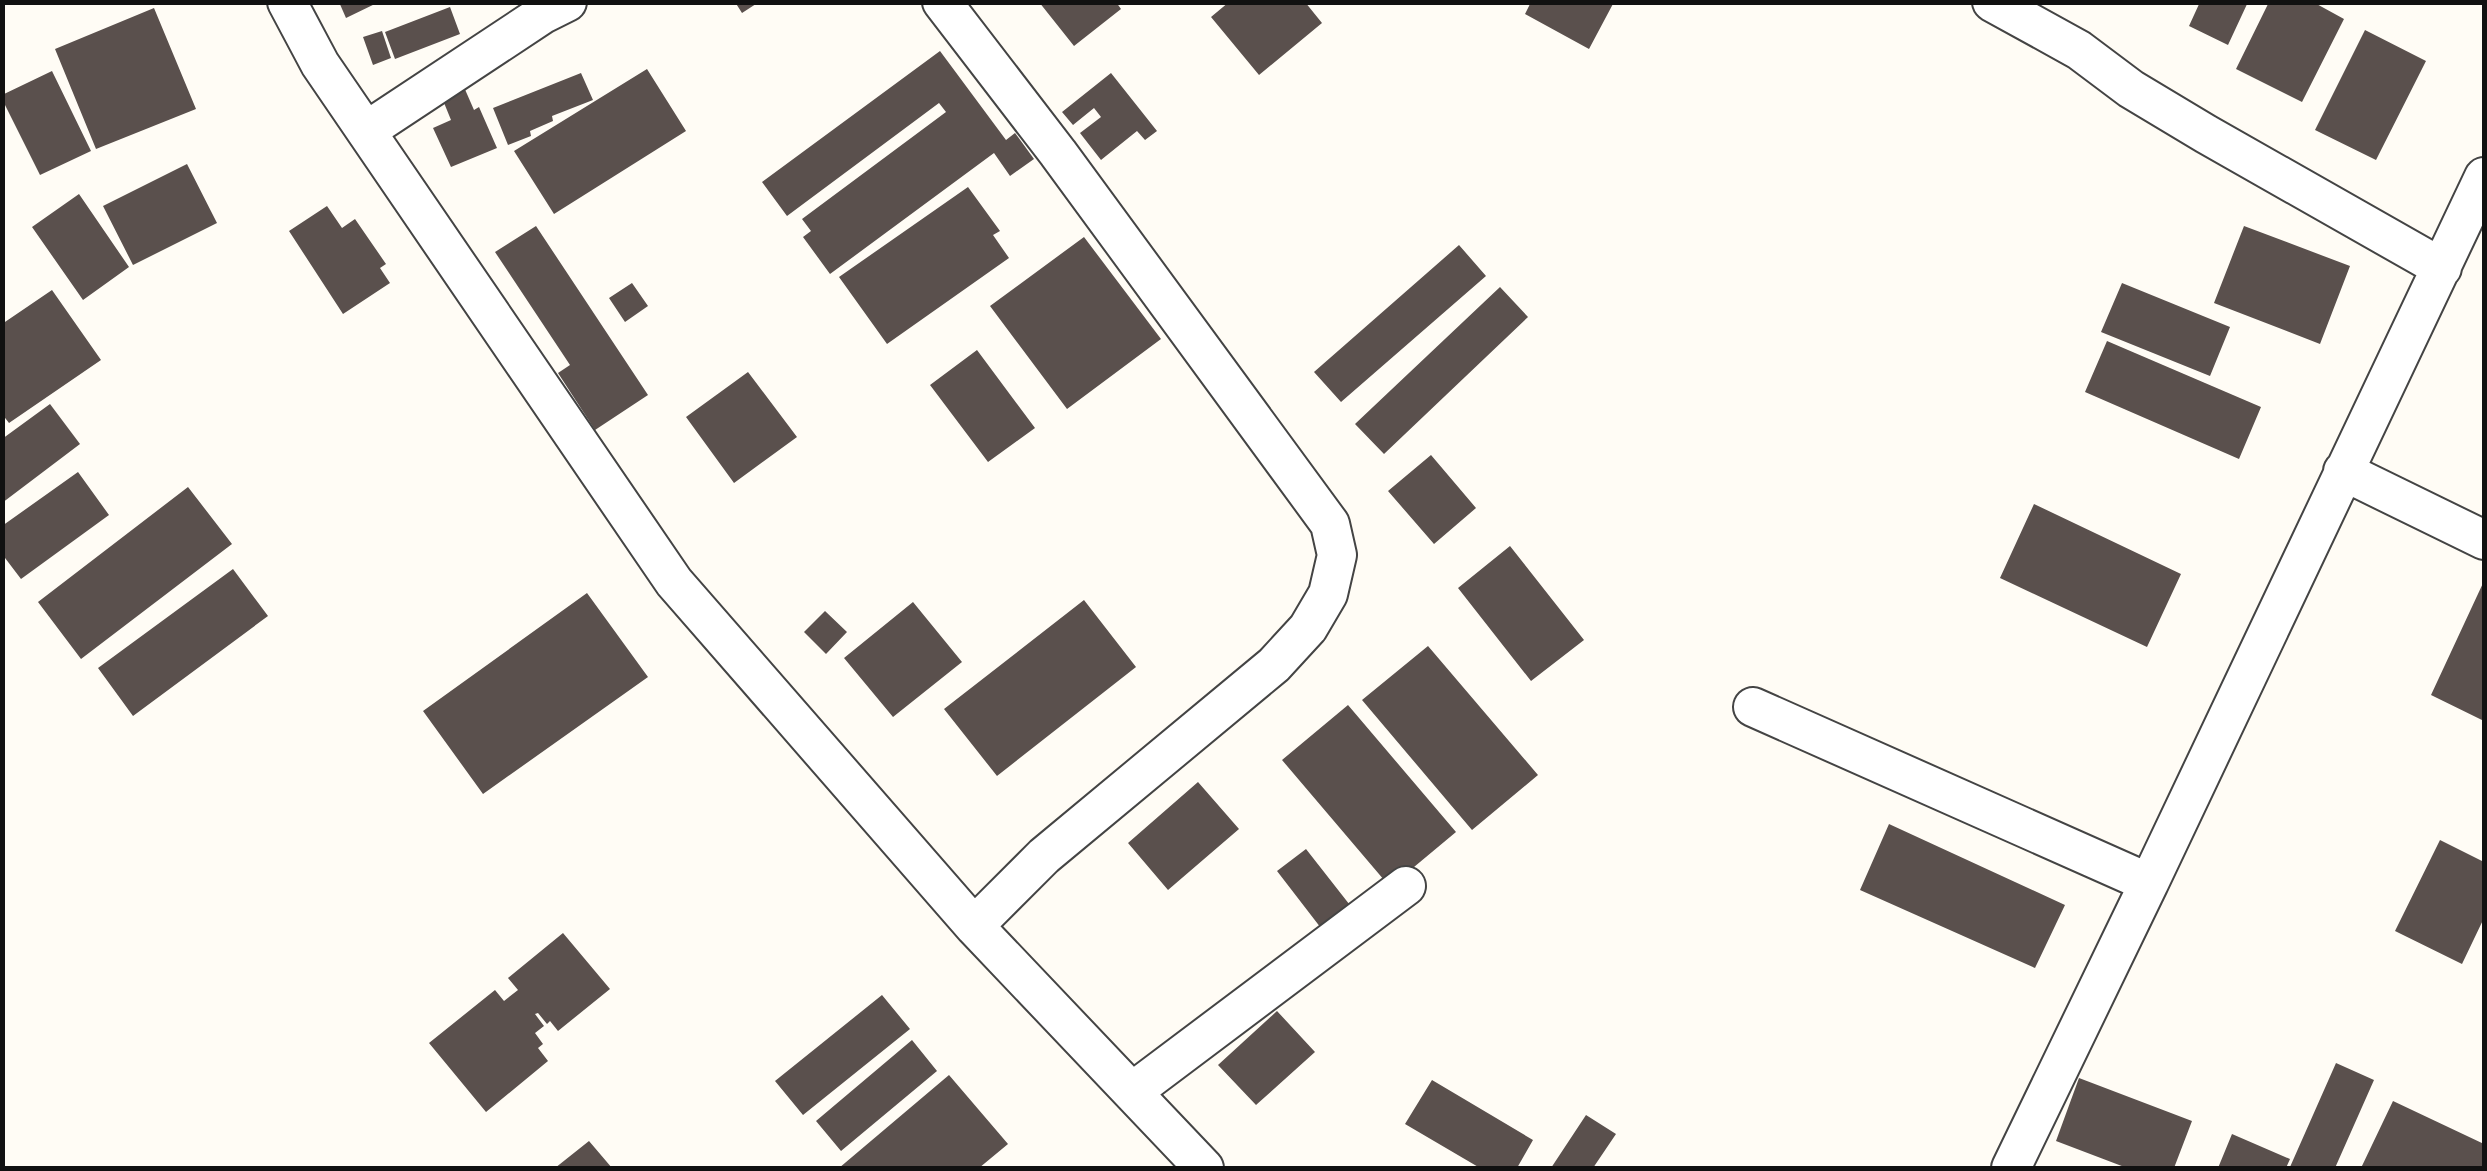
<svg xmlns="http://www.w3.org/2000/svg" width="2487" height="1171" font-family="Spectral,serif">
	<style>
		.building { fill: #5a504d }
		.lines { fill: none; stroke-linecap: round; stroke-linejoin: round }
		.street-casing { stroke: #444; stroke-width: 42 }
		.street { stroke: #fff; stroke-width: 38 }
	</style>
	<rect width="100%" height="100%" fill="#fffcf5"/>
	<path class="building" d="M 339,2 L 379,2 L 346,18 Z
		M 735,2 L 759,2 L 742,13 Z
		M 1039,2 L 1116,2 L 1121,9 L 1074,46 Z
		M 1229,2 L 1305,2 L 1322,23 L 1259,75 L 1211,17 Z
		M 1531,2 L 1614,2 L 1589,49 L 1525,14 Z
		M 2200,2 L 2248,2 L 2228,45 L 2189,26 Z
		M 2269,2 L 2313,2 L 2344,19 L 2302,102 L 2236,69 Z
		M 450,7 L 460,34 L 395,59 L 385,32 Z
		M 154,8 L 196,109 L 96,149 L 55,49 Z
		M 2365,30 L 2426,61 L 2376,160 L 2315,130 Z
		M 382,31 L 391,58 L 373,65 L 363,37 Z
		M 940,51 L 1006,140 L 1015,133 L 1034,159 L 1010,176 L 994,153 L 830,274 L 803,237 L 811,231 L 802,219 L 946,112 L 939,103 L 787,216 L 762,182 Z
		M 647,69 L 686,131 L 554,214 L 514,151 Z
		M 52,71 L 91,151 L 40,175 L 2,99 L 2,95 Z
		M 581,73 L 593,100 L 552,116 L 553,121 L 530,131 L 531,136 L 508,145 L 493,108 Z
		M 1111,73 L 1157,131 L 1145,140 L 1137,131 L 1101,160 L 1080,133 L 1101,117 L 1094,108 L 1073,125 L 1062,112 Z
		M 460,78 L 474,110 L 479,107 L 497,148 L 451,167 L 433,128 L 451,120 L 438,88 Z
		M 187,164 L 217,223 L 133,265 L 103,206 Z
		M 968,187 L 1000,231 L 993,235 L 1009,258 L 887,344 L 839,277 Z
		M 79,194 L 129,267 L 83,300 L 32,227 Z
		M 327,206 L 342,228 L 355,219 L 386,264 L 380,268 L 390,283 L 343,314 L 289,231 Z
		M 536,226 L 648,395 L 595,430 L 558,373 L 570,365 L 495,252 Z
		M 2244,226 L 2350,266 L 2320,344 L 2214,303 Z
		M 1084,237 L 1161,339 L 1067,409 L 990,306 Z
		M 1459,245 L 1486,276 L 1341,402 L 1314,372 Z
		M 632,283 L 648,306 L 625,322 L 609,298 Z
		M 2122,283 L 2230,327 L 2210,376 L 2101,332 Z
		M 1500,287 L 1528,317 L 1384,454 L 1355,424 Z
		M 52,290 L 101,360 L 9,423 L 2,414 L 2,324 Z
		M 2107,341 L 2261,407 L 2239,459 L 2085,392 Z
		M 977,350 L 1035,428 L 988,462 L 930,385 Z
		M 748,372 L 797,437 L 734,483 L 686,417 Z
		M 50,404 L 80,444 L 2,503 L 2,439 Z
		M 1431,455 L 1476,508 L 1434,544 L 1388,491 Z
		M 78,472 L 109,515 L 21,579 L 2,554 L 2,526 Z
		M 188,487 L 232,544 L 81,659 L 38,602 Z
		M 2034,504 L 2181,574 L 2147,647 L 2000,578 Z
		M 1510,546 L 1584,640 L 1531,681 L 1458,588 Z
		M 233,569 L 268,616 L 133,716 L 98,668 Z
		M 2484,581 L 2484,721 L 2431,695 Z
		M 587,593 L 648,677 L 483,794 L 423,711 Z
		M 1084,600 L 1136,667 L 997,776 L 944,709 Z
		M 913,602 L 962,662 L 893,717 L 844,658 Z
		M 825,611 L 847,632 L 826,654 L 804,632 Z
		M 1428,646 L 1538,775 L 1472,830 L 1362,700 Z
		M 1348,705 L 1456,832 L 1390,887 L 1282,760 Z
		M 1198,782 L 1239,829 L 1168,890 L 1128,843 Z
		M 1889,824 L 2065,905 L 2035,968 L 1860,890 Z
		M 2440,840 L 2484,862 L 2484,918 L 2462,964 L 2395,931 Z
		M 1306,849 L 1353,909 L 1324,932 L 1277,871 Z
		M 563,933 L 610,989 L 558,1031 L 550,1021 L 547,1024 L 538,1013 L 535,1014 L 544,1026 L 535,1033 L 543,1044 L 538,1048 L 548,1061 L 486,1112 L 429,1043 L 495,990 L 504,1001 L 518,990 L 508,978 Z
		M 882,995 L 910,1029 L 803,1115 L 775,1081 Z
		M 1277,1011 L 1315,1052 L 1256,1105 L 1218,1065 Z
		M 912,1040 L 937,1071 L 841,1151 L 816,1121 Z
		M 2336,1063 L 2374,1080 L 2335,1168 L 2290,1167 Z
		M 949,1075 L 1008,1144 L 979,1168 L 839,1168 Z
		M 2079,1078 L 2192,1121 L 2174,1168 L 2127,1168 L 2056,1141 Z
		M 1432,1080 L 1533,1140 L 1517,1168 L 1480,1168 L 1405,1124 Z
		M 2393,1101 L 2484,1144 L 2484,1168 L 2361,1168 Z
		M 1586,1115 L 1616,1134 L 1593,1168 L 1551,1168 Z
		M 2232,1134 L 2290,1159 L 2286,1168 L 2218,1168 Z
		M 589,1141 L 612,1168 L 555,1168 Z"/>
	<g class="lines">
		<defs>
			<path id="street" d="M 287,2 L 320,64 L 674,582 L 974,926 L 1204,1168
				M 942,2 L 1058,153 L 1330,524 L 1337,555 L 1328,594 L 1308,628 L 1274,665 L 1044,856 L 974,926
				M 1992,2 L 2079,50 L 2131,89 L 2206,134 L 2442,268
				M 366,131 L 543,14 L 567,2
				M 2343,471 L 2484,540
				M 1753,707 L 2149,883 L 2011,1168
				M 2149,883 L 2484,177
				M 1132,1092 L 1406,886"/>
		</defs>
		<use href="#street" class="street-casing"/>
		<use href="#street" class="street"/>
	</g>
	<rect width="2487" height="1171" fill="none" stroke="#111111" stroke-width="10"/>
</svg>
